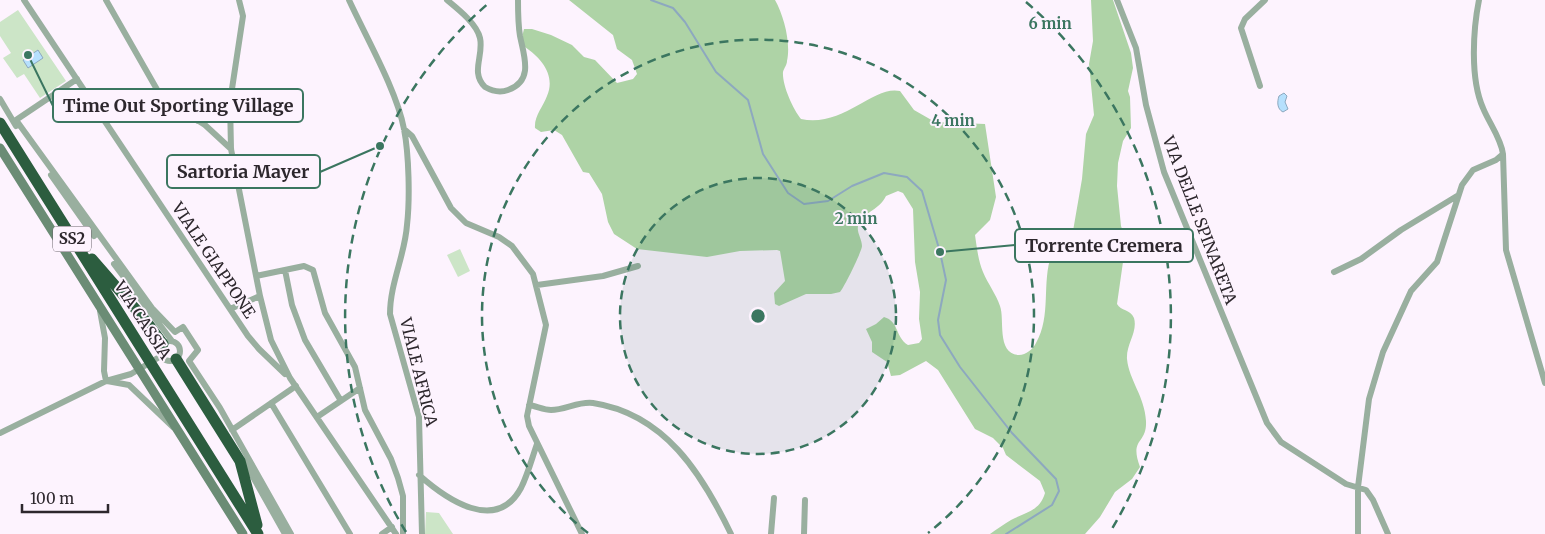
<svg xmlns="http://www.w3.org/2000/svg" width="1545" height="534" font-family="Merriweather,serif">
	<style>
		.green { fill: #cce5c7 }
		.forest { fill: #aed3a6 }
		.water { fill: #b6e0fd; stroke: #8da8bf }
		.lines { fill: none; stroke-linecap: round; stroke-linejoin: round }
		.stream { stroke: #8da8bf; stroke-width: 2 }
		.street { stroke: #99af9f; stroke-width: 6 }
		.secondary { stroke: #6b8c75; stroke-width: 9 }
		.highway { stroke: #2c5d3f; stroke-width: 11 }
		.ring { fill: none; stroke: #3b7660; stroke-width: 2.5; stroke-dasharray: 9 6 }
		.labels { text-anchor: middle; stroke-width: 4; stroke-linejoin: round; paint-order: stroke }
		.shield { fill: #fdf3fe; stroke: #6b646c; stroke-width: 1 }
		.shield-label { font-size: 15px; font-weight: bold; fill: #2d272d }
		.street-label { font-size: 16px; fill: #2d272d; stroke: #fdf3fe }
		.centre { fill: #3b7660; stroke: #fdf3fe; stroke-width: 2.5 }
		.ring-label { font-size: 15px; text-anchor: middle; font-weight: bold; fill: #3b7660; stroke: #fdf3fe; stroke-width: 4; stroke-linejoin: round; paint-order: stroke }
		.leader { fill: none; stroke: #3b7660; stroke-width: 2 }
		.callout-dot { fill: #3b7660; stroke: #fdf3fe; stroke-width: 2 }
		.callout { fill: #fdf3fe; stroke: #3b7660; stroke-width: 2 }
		.callout-label { font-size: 18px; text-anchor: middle; font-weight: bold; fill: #2d272d }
	</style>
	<rect width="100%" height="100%" fill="#fdf3fe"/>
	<path class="green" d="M 18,10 L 66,81 L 40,98 L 24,74 L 17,78 L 3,58 L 11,53 L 0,36 L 0,22 Z
		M 460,249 L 470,271 L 458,277 L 447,255 Z
		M 426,512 L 439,513 L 453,534 L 425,534 Z"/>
	<path class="forest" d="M 569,0 L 775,0 C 784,16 791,43 787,61 C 787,65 784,68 783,72 C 782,85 793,109 801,119 C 843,128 873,85 900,91 L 914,110 L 935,122 L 985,124 L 996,197 L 990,220 L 975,235 C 977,248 978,260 983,272 C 988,284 996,294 1000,306 C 1005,319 996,354 1019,355 C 1026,355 1033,349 1036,343 C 1052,315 1041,282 1052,253 L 1067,248 L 1073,231 L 1082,179 L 1086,134 L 1094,115 L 1089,64 L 1093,41 L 1091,0 L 1113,0 L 1131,53 L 1133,68 L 1128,91 L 1130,97 L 1131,128 L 1123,141 L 1118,163 L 1117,186 L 1121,226 L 1126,241 L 1117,304 C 1121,311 1130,309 1134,318 C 1138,332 1126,344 1127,359 C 1129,380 1145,397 1146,421 C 1147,445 1129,437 1140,467 L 1132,479 L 1115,492 L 1100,517 L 1085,534 L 990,534 C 997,529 1004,524 1011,520 C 1026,512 1040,511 1045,493 L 1040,481 L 1006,455 L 1003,448 L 993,438 L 975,429 L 938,370 L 926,361 L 900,375 L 891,376 L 887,362 L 872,352 L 872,342 L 866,329 L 876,324 L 884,317 C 899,321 895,337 908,345 L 919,343 L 922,339 L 919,319 L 920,292 L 915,262 L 913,209 L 903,193 L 898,191 L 886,196 C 879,210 866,211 859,223 C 855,231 862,238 862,246 C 862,251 844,288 840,292 L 831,294 L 806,294 L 779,306 L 775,304 L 774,293 L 785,281 L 780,251 L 777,250 L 740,251 L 707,257 L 637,249 L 614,234 L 608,222 L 602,194 L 589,173 L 583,172 L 562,135 L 554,130 L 541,132 L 535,128 C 534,116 543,107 547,96 C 556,75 541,58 525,47 L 522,37 L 524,29 L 532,29 L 551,35 L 572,45 L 584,57 L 595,60 L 617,83 L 633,79 L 637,74 L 632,60 L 617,49 L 613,35 Z"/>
	<path class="water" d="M 38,50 L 43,58 L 28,68 L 23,60 Z
		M 1284,93 L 1287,96 L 1285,102 L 1288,109 L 1283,112 C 1277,109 1277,102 1279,96 Z"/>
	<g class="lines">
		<path class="stream" d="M 651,0 L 673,8 L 685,22 L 716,72 L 748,100 L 763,154 L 788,193 L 804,204 L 828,201 L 852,186 L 884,173 L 907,177 L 922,191 L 940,252 L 946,280 L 938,320 L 940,335 L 960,367 L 1012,433 L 1056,479 L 1059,491 L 1052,505 L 1006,534"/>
		<path class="street" d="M 24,0 L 248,336 L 259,349 L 285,374
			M 106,0 L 159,93 L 167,101 L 205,125 L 231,149
			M 239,0 L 243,16 L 230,102 L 231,149 L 260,296 L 271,340 L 290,378 L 396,534
			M 349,0 C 366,37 397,91 404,129 C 409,155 410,199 407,225 C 405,255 390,283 390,314 L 419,417 L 422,534
			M 447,0 C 458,9 477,24 480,38 C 484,56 470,72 485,87 C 492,91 500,93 508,90 C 534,81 524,56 520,36 C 518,24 518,12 518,0
			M 1117,0 L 1136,48 L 1146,105 L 1164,172 L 1267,423 L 1281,442 L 1346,484 L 1366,490 L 1373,500 L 1388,534
			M 77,79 L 16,120 L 152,308 L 175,332 L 183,327 L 198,350 L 189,361 L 220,408 L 291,534
			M 1260,86 L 1241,28 L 1245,19 L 1265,0
			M 0,99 L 16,126
			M 198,121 L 214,117 L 230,102
			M 404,129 L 412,136 L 451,208 L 466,223 L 499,237 L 512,246 L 533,274 L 546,325 L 527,416 L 529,426 L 582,534
			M 1503,154 L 1506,250 L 1545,383
			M 51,175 L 94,236
			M 114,264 L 172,341
			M 285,270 L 292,305 L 305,340 L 341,401
			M 1334,272 L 1361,259 L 1401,230 L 1457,196
			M 256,276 L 304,266 L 313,270 L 325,313 L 355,367 L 365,410 L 391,459 L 398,478 L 403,496 L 403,534
			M 537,285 L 603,276 L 638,266
			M 230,309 L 260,296
			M 100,311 L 105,338 L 104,371 L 106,381
			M160 351a10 10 0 1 1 20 0a10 10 0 1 1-20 0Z
			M 107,381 L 129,385 L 173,427
			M 271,403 L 350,534
			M 529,405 C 536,406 544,410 551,410 C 565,410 579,401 593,403 C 665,414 702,474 731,534
			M 317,417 L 360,388
			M 232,430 L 296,386
			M 0,433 L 106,381 L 131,374 L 161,356
			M 244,461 L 285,534
			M 419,475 C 446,499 496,534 521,488 C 528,474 532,458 537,444
			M 382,534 L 392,527
			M 771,534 L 774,498
			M 804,534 L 805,500
			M 1358,534 L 1358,487 L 1369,399 L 1383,352 L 1411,291 L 1437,262 L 1462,185 L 1473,170 L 1496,160 L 1503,154 C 1501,138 1489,123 1483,108 C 1470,79 1473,30 1479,0"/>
		<path class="secondary" d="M 0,148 L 243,534"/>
		<path class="highway" d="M 0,123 L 258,534
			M 92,259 L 146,321 L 163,344
			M 176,359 L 240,461 L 257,525"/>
	</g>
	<circle cx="758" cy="316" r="138" fill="#3b7660" fill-opacity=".12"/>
	<g class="ring">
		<circle cx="758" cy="316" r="138"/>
		<path d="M588 533A276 276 0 1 1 928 533"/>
		<path d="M406 532A413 413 0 0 1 490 2M1026 2A413 413 0 0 1 1110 532"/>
	</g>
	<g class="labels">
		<rect class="shield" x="53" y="226.5" width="38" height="25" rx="4"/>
		<g class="shield-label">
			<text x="72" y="244">SS2</text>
		</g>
		<g class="street-label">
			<text transform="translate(1200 220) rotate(69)" y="6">VIA DELLE SPINARETA</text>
			<text transform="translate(214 260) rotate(56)" y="6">VIALE GIAPPONE</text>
			<text transform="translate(143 320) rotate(57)" y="6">VIA CASSIA</text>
			<text transform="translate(419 372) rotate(76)" y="6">VIALE AFRICA</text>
		</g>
	</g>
	<circle cx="758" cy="316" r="8" class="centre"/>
	<g class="ring-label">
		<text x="1050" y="29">6 min</text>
		<text x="953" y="126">4 min</text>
		<text x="856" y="224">2 min</text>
	</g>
	<path class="leader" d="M28 55L53 106M380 146L320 172M940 252L1015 245"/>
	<g class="callout-dot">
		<circle cx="28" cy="55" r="5"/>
		<circle cx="380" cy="146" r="5"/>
		<circle cx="940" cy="252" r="5"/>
	</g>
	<g class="callout">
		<rect x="53" y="89" width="250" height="33" rx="5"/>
		<rect x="167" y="155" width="153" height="33" rx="5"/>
		<rect x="1015" y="229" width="178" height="33" rx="5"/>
	</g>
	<g class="callout-label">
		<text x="178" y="112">Time Out Sporting Village</text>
		<text x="243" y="178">Sartoria Mayer</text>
		<text x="1104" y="252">Torrente Cremera</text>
	</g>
	<path d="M22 504v8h86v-8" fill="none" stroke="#2d272d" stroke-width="2.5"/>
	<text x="30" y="504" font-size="15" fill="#2d272d" stroke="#fdf3fe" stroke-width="4" paint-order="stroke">100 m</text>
</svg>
